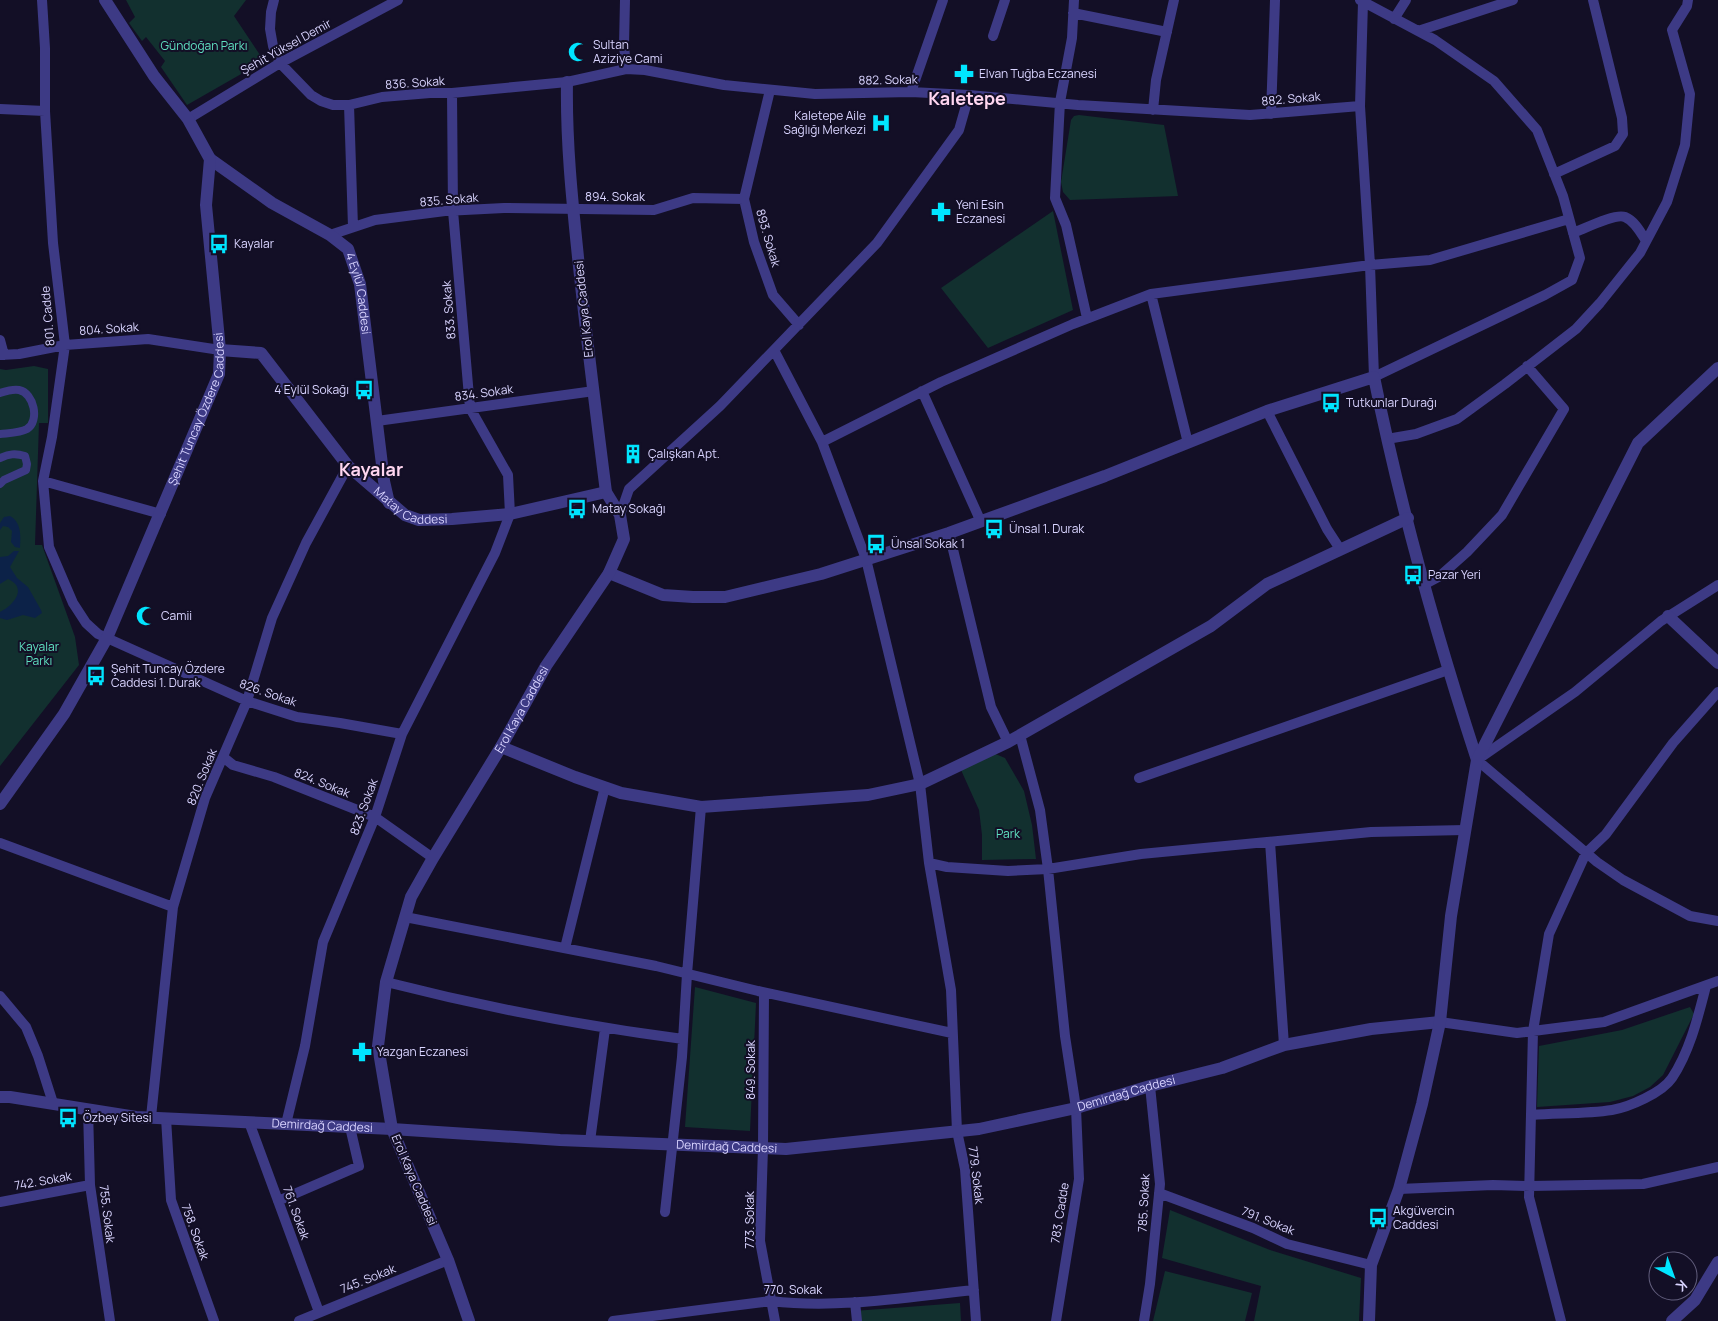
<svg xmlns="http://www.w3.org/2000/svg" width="1718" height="1321" font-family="Manrope,sans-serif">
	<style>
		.green { fill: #12302f }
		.water { fill: #0c2248 }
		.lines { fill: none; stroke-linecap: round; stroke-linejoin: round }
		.pedestrian { stroke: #3d3a85; stroke-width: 8 }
		.minor { stroke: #3d3a85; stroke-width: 10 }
		.tertiary { stroke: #3d3a85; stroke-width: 12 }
		.labels { text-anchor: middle; stroke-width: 4; stroke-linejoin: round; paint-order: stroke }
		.poi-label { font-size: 12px; fill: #d9d4ff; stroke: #130f26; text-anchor: start }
		.park-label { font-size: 12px; fill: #5fe0c0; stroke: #130f26 }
		.street-label { font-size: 12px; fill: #d9d4ff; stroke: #130f26 }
		.district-label { font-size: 18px; font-weight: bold; fill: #ffd6f0; stroke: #130f26 }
	</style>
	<rect width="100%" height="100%" fill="#130f26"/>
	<path class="green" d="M 126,0 L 246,0 L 234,16 L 264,61 L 187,105 L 161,67 L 165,61 L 146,37 L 142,41 L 129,23 L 135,17 Z
		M 1079,115 L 1164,125 L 1178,196 L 1070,200 L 1063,192 L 1061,182 L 1071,120 L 1074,116 Z
		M 1053,211 L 1073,310 L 988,348 L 941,288 Z
		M 34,366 L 48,369 L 48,423 L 39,423 L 35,545 L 42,545 L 75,637 L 79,665 L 0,766 L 0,369 L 6,370 Z
		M 993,753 L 1005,758 L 1024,791 L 1032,825 L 1036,859 L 982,860 L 982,835 L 979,810 L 961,770 Z
		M 695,987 L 756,1003 L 750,1131 L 685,1127 Z
		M 1690,1007 L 1694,1014 L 1663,1075 L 1650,1087 L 1633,1096 L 1610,1102 L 1537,1107 L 1539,1046 L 1622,1030 Z
		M 1170,1210 L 1270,1250 L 1361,1278 L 1359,1321 L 1254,1321 L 1261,1286 L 1162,1258 Z
		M 1165,1271 L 1252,1293 L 1245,1321 L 1153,1321 Z
		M 960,1303 L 961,1321 L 855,1321 L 854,1311 Z"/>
	<path class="water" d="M 10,516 C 21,522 21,535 20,548 L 15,547 L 11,542 L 12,531 L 8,527 L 3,526 L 0,530 L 0,523 L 4,517 Z
		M 14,551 L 19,551 L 10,567 L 17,578 L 28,587 L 41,610 L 42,613 L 35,618 L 23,615 L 7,620 L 0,618 L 0,612 C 14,605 28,588 8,579 L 0,584 L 0,557 L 8,556 Z"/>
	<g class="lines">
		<path class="pedestrian" d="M 0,393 C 6,391 13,389 19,390 C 34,393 40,421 27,429 C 20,433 8,433 0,434
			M 0,458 C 9,454 15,453 25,456 L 27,464 L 26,470 L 4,480 L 0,484"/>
		<path class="minor" d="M 42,0 L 45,48 L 45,111 L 53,243 L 65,345 L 52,437 L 43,481 L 49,547 L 73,603 L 86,623 L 98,634 L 247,701 L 297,717 L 340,723 L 402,734
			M 274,0 L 271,12 L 270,29 L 273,46 L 280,63 L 311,95 L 321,101 L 333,105 L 349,105 L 382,97 L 430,93 L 452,93 L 567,82 L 626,69 L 645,70 L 724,85 L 815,94 L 911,92 L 969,95 L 1078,105 L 1250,115 L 1360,106
			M 625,0 L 624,45 L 626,69
			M 1074,0 L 1072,38 L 1060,102 L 1055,198 L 1066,225 L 1087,318
			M 1360,0 L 1435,40 L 1494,81 L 1537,130 L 1563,196 L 1580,258 L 1572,280 L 1545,295 L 1374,377 L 1370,265 L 1360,106 L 1363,2
			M 1073,13 L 1167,32
			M 1394,19 L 1406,0
			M 1418,31 L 1513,0
			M 993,36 L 1005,0
			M 770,90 L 744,199 L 754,242 L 773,295 L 799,325
			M 911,92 L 943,0
			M 349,105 L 353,227
			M 0,109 L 45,111
			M 1153,110 L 1156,80 L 1174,0
			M 1271,114 L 1275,0
			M 188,119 L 280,63 L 398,0
			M 1554,174 L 1615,146 L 1623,134 L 1622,118 L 1593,0
			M 1573,233 C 1584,229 1615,213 1625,217 C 1635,221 1641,233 1646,241
			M 330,235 L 375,220 L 445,211 L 504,208 L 654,210 L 693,198 L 744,199
			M 1151,294 L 1188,443
			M 0,340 L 4,355
			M 774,350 L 822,442 L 866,559 L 920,784 L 929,863 L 951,990 L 957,1131 L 965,1169 L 976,1321
			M 0,355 L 19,354 L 65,345 L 148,339 L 220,350
			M 922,391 L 981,522
			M 1267,411 L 1327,529 L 1340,549
			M 377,421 L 594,391
			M 1387,439 L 1416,434 L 1457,419 L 1505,384 L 1576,329 L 1600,303 L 1640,253 L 1667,202 L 1685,145 L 1690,94 L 1672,30 L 1687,6 L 1688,0
			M 822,442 L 941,382 L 1073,324 L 1151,294 L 1370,265 L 1430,260 L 1569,219
			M 43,481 L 161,514
			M 620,515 L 629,489 L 720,406 L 877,243 L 959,130 L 969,95
			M 949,533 L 991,707 L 1008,742
			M 1425,584 L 1440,576 L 1467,552 L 1502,515 L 1564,409 L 1527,366
			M 1718,585 L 1661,621 L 1575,692 L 1477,760 L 1597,862 L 1623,880 L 1690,916 L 1718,921
			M 1020,735 L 1040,810 L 1048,869 L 1065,1036 L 1076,1108 L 1079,1179 L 1056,1321
			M 223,757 L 233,765 L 274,777 L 375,817 L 433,858
			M 1139,778 L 1448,670
			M 1270,842 L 1284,1045
			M 0,843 L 173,907
			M 929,863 L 947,867 L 1008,871 L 1048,869 L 1141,854 L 1371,832 L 1465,830
			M 405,917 L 656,966 L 758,991 L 952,1033
			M 565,948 L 605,787
			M 386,982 C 484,1007 583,1026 683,1039
			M 764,993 L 763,1148 L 760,1241 L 775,1321
			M 0,996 L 26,1027 L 38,1056 L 53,1103
			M 1440,1022 L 1517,1033 L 1604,1022 L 1718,981
			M 88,1109 L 90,1185 L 110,1321
			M 1532,1115 C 1558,1113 1586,1114 1612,1110 C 1629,1107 1662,1093 1672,1078 C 1690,1051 1698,1017 1706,986
			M 151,1117 L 173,907 L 205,798 L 247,701 L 272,618 L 306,543 L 348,466
			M 166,1118 L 171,1200 L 214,1321
			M 249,1122 L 319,1312
			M 286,1124 L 305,1046 L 323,942 L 375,817 L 402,734 L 495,553 L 510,514 L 508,475 L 470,408 L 453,211 L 452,93
			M 590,1141 L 605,1029
			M 1399,1189 L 1493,1185 L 1530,1186 L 1643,1184 L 1718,1167
			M 1159,1193 L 1253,1228 L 1287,1244 L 1371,1265
			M 278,1201 L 359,1166 L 350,1127
			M 0,1202 L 90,1185
			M 665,1212 L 682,1057 L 687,974 L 701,807
			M 855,1302 L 857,1321
			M 299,1321 L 448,1260
			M 613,1321 L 771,1301 C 838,1309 907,1297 974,1290
			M 1144,1321 L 1150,1284 L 1160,1184 L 1150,1086
			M 1561,1321 L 1529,1197 L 1533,1031 L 1549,934 L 1586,853 L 1606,834 L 1673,743 L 1718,692"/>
		<g class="tertiary">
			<path id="s1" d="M 210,159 L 272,203 L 330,235 L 348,249 L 360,284 L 384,481 L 389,503"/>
			<path id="s2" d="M 220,350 L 261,353 L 348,466 L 405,515 L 419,520 L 452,519 L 510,514 L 606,492"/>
			<path d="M 609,573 L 663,595 L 693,597 L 725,597 L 821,574 L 949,533 L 1105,476 L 1267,411 L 1374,377 C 1400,506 1436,634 1477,760"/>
			<path d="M 1668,616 L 1718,663"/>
			<path d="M 501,747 L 575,777 L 621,793 L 701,807 L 868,795 L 920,784 L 1008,742 L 1211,626 L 1267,584 L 1408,518"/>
			<path id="s3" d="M 0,804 L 64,714 L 107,638 L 219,374 L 220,350 L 206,205 L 210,159 L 188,119 L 154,76 L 105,0"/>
			<path id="s4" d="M 0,1097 L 10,1097 L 136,1117 L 392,1129 L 560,1140 L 786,1149 L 979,1129 L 1076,1108 L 1150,1086 L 1222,1068 L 1284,1045 L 1371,1029 L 1440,1022"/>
			<path id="s5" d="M 469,1321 L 448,1260 L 392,1129 L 378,1046 L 386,982 L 411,897 L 433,858 L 501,747 L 546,666 L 609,573 L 624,539 L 620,515 L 606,492 C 596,413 586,335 578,257 C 572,199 566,141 567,82"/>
			<path d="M 1369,1321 L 1371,1265 L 1399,1189 L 1422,1104 L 1440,1022 L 1451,916 L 1477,760 L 1638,443 L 1718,368"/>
			<path d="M 1672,1321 L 1695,1300 L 1718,1262"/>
		</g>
	</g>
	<defs>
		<symbol id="mosque-bare" viewBox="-9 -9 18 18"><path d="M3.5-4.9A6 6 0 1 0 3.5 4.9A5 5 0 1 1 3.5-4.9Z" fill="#00e5ff" stroke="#130f26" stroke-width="2.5" paint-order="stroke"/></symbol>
		<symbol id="pharmacy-bare" viewBox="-9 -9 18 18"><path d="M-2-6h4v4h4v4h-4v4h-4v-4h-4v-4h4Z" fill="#00e5ff" stroke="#130f26" stroke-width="2.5" paint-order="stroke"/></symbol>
		<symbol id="hospital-bare" viewBox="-9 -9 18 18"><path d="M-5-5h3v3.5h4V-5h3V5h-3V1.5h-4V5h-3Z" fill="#00e5ff" stroke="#130f26" stroke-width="2.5" paint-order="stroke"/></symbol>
		<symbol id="bus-bare" viewBox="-9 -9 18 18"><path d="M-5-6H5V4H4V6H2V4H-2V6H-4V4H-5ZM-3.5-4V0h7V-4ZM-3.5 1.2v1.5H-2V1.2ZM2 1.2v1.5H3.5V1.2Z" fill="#00e5ff" stroke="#130f26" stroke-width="2.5" paint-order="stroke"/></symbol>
		<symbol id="building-bare" viewBox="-9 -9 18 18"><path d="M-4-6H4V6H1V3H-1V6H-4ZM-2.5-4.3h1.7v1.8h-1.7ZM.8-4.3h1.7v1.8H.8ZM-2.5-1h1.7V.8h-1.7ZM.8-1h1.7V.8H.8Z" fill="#00e5ff" stroke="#130f26" stroke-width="2.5" paint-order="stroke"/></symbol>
	</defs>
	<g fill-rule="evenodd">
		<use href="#mosque-bare" x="564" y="38" width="28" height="28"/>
		<use href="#pharmacy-bare" x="950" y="60" width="28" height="28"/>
		<use href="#hospital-bare" x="867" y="109" width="28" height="28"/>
		<use href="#pharmacy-bare" x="927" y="198" width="28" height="28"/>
		<use href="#bus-bare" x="205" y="230" width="28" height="28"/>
		<use href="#bus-bare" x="350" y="376" width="28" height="28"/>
		<use href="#bus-bare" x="1317" y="389" width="28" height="28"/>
		<use href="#building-bare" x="619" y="440" width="28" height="28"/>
		<use href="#bus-bare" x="563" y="495" width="28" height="28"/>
		<use href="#bus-bare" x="980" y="515" width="28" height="28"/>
		<use href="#bus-bare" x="862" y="530" width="28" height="28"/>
		<use href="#bus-bare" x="1399" y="561" width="28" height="28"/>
		<use href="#mosque-bare" x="132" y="602" width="28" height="28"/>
		<use href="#bus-bare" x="82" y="662" width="28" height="28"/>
		<use href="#pharmacy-bare" x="348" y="1038" width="28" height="28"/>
		<use href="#bus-bare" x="54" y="1104" width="28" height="28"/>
		<use href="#bus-bare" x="1364" y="1204" width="28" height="28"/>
	</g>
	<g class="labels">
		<g class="poi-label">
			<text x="593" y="49">Sultan<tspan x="593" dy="14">Aziziye Cami</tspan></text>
			<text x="979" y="78">Elvan Tuğba Eczanesi</text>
			<text x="866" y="120" text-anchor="end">Kaletepe Aile<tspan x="866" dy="14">Sağlığı Merkezi</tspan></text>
			<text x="956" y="209">Yeni Esin<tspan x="956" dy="14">Eczanesi</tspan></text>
			<text x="234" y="248">Kayalar</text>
			<text x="349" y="394" text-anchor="end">4 Eylül Sokağı</text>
			<text x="1346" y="407">Tutkunlar Durağı</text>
			<text x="648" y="458">Çalışkan Apt.</text>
			<text x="592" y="513">Matay Sokağı</text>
			<text x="1009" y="533">Ünsal 1. Durak</text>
			<text x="891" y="548">Ünsal Sokak 1</text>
			<text x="1428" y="579">Pazar Yeri</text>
			<text x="161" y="620">Camii</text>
			<text x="111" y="673">Şehit Tuncay Özdere<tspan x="111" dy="14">Caddesi 1. Durak</tspan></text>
			<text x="377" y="1056">Yazgan Eczanesi</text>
			<text x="83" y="1122">Özbey Sitesi</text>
			<text x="1393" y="1215">Akgüvercin<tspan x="1393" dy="14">Caddesi</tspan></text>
		</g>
		<g class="park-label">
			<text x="204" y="50">Gündoğan Parkı</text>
			<text x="39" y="651">Kayalar<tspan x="39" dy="14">Parkı</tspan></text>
			<text x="1008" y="838">Park</text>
		</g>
		<g class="street-label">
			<text transform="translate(286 47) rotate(-29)" y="4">Şehit Yüksel Demir</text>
			<text transform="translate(888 80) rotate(-1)" y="4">882. Sokak</text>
			<text transform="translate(415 83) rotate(-4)" y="4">836. Sokak</text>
			<text transform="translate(1291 99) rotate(-5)" y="4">882. Sokak</text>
			<text x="615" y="201">894. Sokak</text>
			<text transform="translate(449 200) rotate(-5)" y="4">835. Sokak</text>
			<text transform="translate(768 238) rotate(74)" y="4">893. Sokak</text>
			<text dy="4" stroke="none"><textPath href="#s1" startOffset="211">4 Eylül Caddesi</textPath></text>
			<text transform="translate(584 309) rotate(-96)" y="4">Erol Kaya Caddesi</text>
			<text transform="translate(449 310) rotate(-95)" y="4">833. Sokak</text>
			<text transform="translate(48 316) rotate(-95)" y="4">801. Cadde</text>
			<text transform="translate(109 329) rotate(-4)" y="4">804. Sokak</text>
			<text transform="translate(484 393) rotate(-8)" y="4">834. Sokak</text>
			<text dy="4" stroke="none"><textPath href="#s3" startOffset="445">Şehit Tuncay Özdere Caddesi</textPath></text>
			<text dy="4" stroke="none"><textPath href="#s2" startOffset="261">Matay Caddesi</textPath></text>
			<text transform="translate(268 693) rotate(19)" y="4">826. Sokak</text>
			<text dy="4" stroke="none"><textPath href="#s5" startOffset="662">Erol Kaya Caddesi</textPath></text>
			<text transform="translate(202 777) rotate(-68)" y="4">820. Sokak</text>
			<text transform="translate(322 783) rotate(22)" y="4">824. Sokak</text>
			<text transform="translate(364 807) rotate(-70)" y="4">823. Sokak</text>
			<text transform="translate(751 1070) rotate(-90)" y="4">849. Sokak</text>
			<text dy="4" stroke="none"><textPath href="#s4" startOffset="1134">Demirdağ Caddesi</textPath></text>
			<text dy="4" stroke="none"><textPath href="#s4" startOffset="324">Demirdağ Caddesi</textPath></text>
			<text dy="4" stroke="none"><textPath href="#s4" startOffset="729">Demirdağ Caddesi</textPath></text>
			<text transform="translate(976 1175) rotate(83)" y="4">779. Sokak</text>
			<text transform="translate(414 1180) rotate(67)" y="4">Erol Kaya Caddesi</text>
			<text transform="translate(43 1181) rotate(-10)" y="4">742. Sokak</text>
			<text transform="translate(1144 1203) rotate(-87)" y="4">785. Sokak</text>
			<text transform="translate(296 1213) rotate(70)" y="4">761. Sokak</text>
			<text transform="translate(1060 1213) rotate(-81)" y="4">783. Cadde</text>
			<text transform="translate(107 1214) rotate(83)" y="4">755. Sokak</text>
			<text transform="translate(750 1220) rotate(-90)" y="4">773. Sokak</text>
			<text transform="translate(1268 1221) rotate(22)" y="4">791. Sokak</text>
			<text transform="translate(195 1232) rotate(70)" y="4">758. Sokak</text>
			<text transform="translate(368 1279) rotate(-22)" y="4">745. Sokak</text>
			<text x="793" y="1294">770. Sokak</text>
		</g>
		<g class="district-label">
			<text x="967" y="105">Kaletepe</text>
			<text x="371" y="476">Kayalar</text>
		</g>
	</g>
	<g transform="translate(1673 1276) rotate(139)"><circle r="24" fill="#130f26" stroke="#625e7d"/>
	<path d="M0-4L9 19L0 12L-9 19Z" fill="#00e5ff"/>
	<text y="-8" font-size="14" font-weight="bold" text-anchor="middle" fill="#d9d4ff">K</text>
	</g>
</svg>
